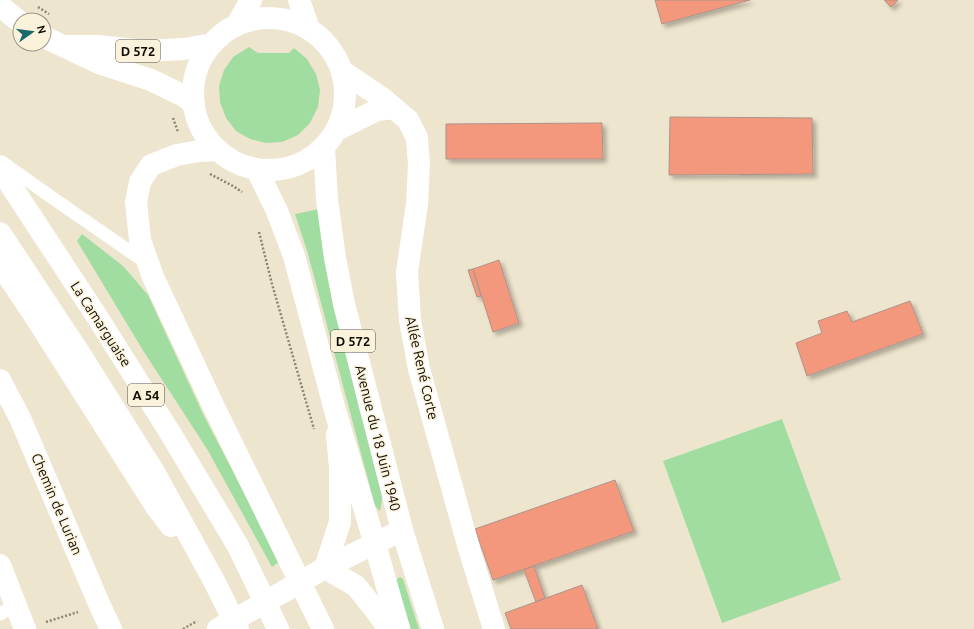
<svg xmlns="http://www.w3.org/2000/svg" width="974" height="629" font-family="Ubuntu,sans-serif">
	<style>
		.green { fill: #a1dda0 }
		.building { fill: #f3987d; stroke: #ac948c; filter: url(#shadow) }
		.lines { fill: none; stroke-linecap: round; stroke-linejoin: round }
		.path { stroke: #8c8575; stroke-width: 2.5; stroke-dasharray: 2 2; stroke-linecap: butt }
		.lane { stroke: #fff; stroke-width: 13 }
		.street { stroke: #fff; stroke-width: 22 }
		.secondary { stroke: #fff; stroke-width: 22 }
		.primary { stroke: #fff; stroke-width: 22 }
		.highway { stroke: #fff; stroke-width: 22 }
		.labels { text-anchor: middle; stroke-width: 3; stroke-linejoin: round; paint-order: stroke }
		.shield { fill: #fbf2db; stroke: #565145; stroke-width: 1 }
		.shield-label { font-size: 13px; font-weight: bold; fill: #0f0c05 }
		.street-label { font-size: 14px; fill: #0f0c05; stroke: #fbf2db }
	</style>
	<defs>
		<filter id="shadow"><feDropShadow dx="3.5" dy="3.5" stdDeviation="2" flood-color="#0004"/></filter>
	</defs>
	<rect width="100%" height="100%" fill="#eee5ce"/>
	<path class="green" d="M 249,47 L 258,53 L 289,53 L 294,48 L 307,59 L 316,74 L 320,90 L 318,107 L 310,123 L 298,135 L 282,142 L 266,143 L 250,139 L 236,131 L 226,118 L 220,102 L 219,86 L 224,70 L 233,57 Z
		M 319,209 L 345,349 L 360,412 L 384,488 L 380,511 L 375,506 L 308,254 L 295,214 Z
		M 82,234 L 123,266 L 148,295 L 204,416 L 280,561 L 272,567 L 207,449 L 144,352 L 77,241 Z
		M 782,419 L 841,580 L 722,623 L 663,461 Z
		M 400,577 L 403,579 L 419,629 L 411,629 L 396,580 Z"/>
	<path class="building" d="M 655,0 L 750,0 L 662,24 Z
		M 884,0 L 898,0 L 891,7 Z
		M 670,117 L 812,118 L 813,174 L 669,175 Z
		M 602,123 L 603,159 L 446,159 L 446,124 Z
		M 499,260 L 519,323 L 493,332 L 473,269 Z
		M 473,269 L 481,296 L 477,297 L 468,270 Z
		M 910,301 L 923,334 L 807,376 L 796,343 L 822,333 L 818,321 L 847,311 L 852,322 Z
		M 615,480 L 634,531 L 493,580 L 475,529 Z
		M 534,566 L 545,598 L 536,602 L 524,570 Z
		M 582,585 L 598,629 L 511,629 L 505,613 Z"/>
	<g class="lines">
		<path class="path" d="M 38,7 L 49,14
			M 173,118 L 178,132
			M 210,174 L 233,186 L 242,192
			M 259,232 L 272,284 L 314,429
			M 46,622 L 78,612
			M 183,629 L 197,621"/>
		<path class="lane" d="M 2,162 C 50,197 99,230 148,264
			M 0,614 L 16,605"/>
		<path class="street" d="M 342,71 L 382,98 L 408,120 L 417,138 L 419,165 L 417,204 L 407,272 L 410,320 L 419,369 L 470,552 L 494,629
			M 337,130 L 377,110 L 393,108
			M 0,380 L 20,418 L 100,606 L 111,629
			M 0,565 L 25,629"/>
		<path class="secondary" d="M 325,568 L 340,522 L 340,468 L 337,434
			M 325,568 L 356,586 L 376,611 L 389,629
			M 218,629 L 325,568 L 402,530"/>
		<path class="primary" d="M 299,0 L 309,29
			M 0,6 L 20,22
			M193 94a76 76 0 1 1 152 0a76 76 0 1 1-152 0Z
			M 236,26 L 251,0
			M 44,37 L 99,63 L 151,80 L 184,96 L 194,104
			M 68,46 L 98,46 L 135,50 L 146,51 L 184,49 L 212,44
			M 324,148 L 327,200 L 335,258 L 344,304 L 402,530 L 433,629
			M 257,170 L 277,211 L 294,256 L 336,414 L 375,544 L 399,629"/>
		<path class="highway" d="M 218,150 L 199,151 L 177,155 L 151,165 L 140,182 L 136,202 L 140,240 L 153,277 L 212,403 L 323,629
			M 0,169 L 96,315 L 169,431 L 238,546 L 278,629
			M 0,233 L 82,357 L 154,472 L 213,579 L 238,629
			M 0,264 L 36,318 L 157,508 L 171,526"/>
	</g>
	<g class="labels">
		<g class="shield">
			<rect x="116" y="40" width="44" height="22" rx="3"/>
			<rect x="331" y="330" width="44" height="22" rx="3"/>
			<rect x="128" y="384" width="36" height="22" rx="3"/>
		</g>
		<g class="shield-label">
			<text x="138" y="56">D 572</text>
			<text x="353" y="346">D 572</text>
			<text x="146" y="400">A 54</text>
		</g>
		<g class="street-label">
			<text transform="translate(101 324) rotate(57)" y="5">La Camarguaise</text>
			<text transform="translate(422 368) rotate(77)" y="5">Allée René Corte</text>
			<text transform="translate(378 438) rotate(76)" y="5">Avenue du 18 Juin 1940</text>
			<text transform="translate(57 504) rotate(67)" y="5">Chemin de Lurian</text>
		</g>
	</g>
	<g transform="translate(32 32) rotate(76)"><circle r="19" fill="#fbf2db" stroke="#9d9685"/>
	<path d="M0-3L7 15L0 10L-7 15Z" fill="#1a676e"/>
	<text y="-6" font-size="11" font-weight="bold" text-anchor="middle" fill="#0f0c05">N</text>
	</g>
</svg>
